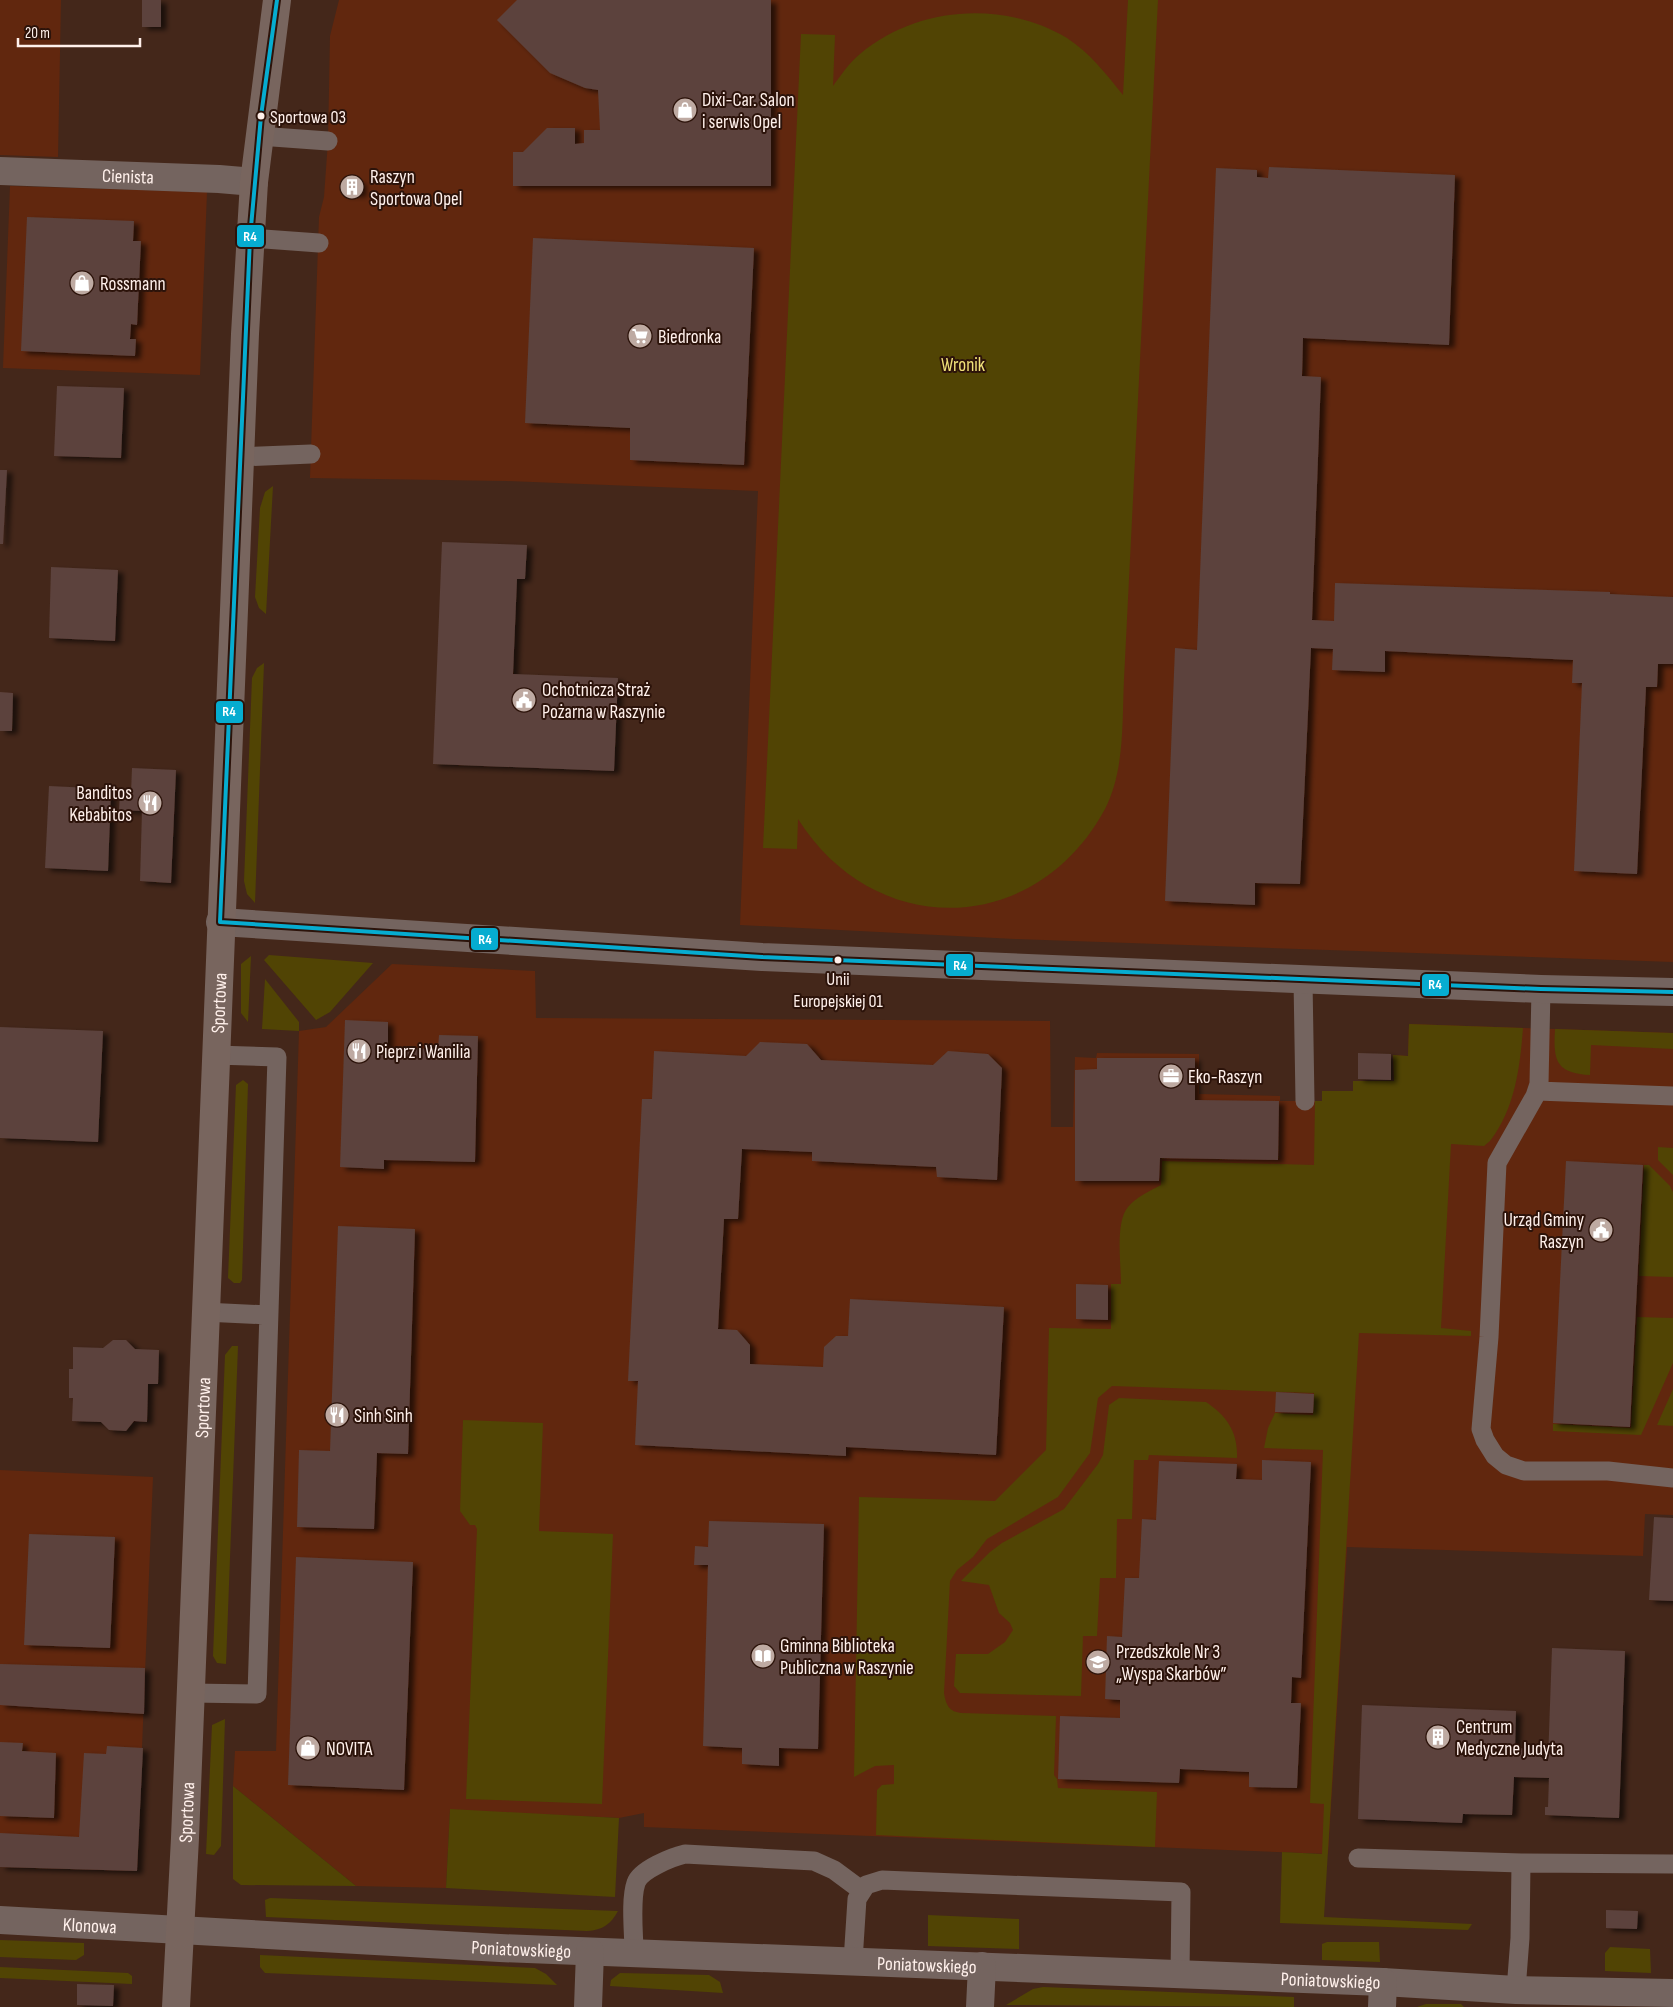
<svg xmlns="http://www.w3.org/2000/svg" width="1673" height="2007" font-family="'Sofia Sans Condensed',sans-serif">
	<style>
		.built { fill: #61270e }
		.green { fill: #514404 }
		.building { fill: #5c423c; filter: url(#shadow) }
		.lines { fill: none; stroke-linecap: round; stroke-linejoin: round }
		.lane { stroke: #74645f; stroke-width: 19 }
		.street { stroke: #74645f; stroke-width: 28 }
		.secondary { stroke: #78655e; stroke-width: 28 }
		.bus-1-casing { stroke: #2c130a; stroke-width: 8 }
		.bus-1 { stroke: #06acd0; stroke-width: 4 }
		.bus-dot { fill: #fff0eb; stroke: #2c130a; stroke-width: 2 }
		.labels { text-anchor: middle; stroke-width: 4; stroke-linejoin: round; paint-order: stroke }
		.bus-label { font-size: 18px; fill: #fff0eb; stroke: #2c130a; text-anchor: start }
		.poi-label { font-size: 19px; fill: #fff0eb; stroke: #2c130a; text-anchor: start }
		.street-label { font-size: 19px; fill: #fff0eb; stroke: #2c130a }
		.park-label { font-size: 19px; fill: #f0e179; stroke: #2c130a }
		.line-badge { stroke: #2c130a; stroke-width: 2 }
		.badge-label { font-size: 14px; text-anchor: middle; font-weight: bold; fill: #fff }
	</style>
	<defs>
		<filter id="shadow"><feDropShadow dx="5.5" dy="3" stdDeviation="2.5" flood-color="#0009"/></filter>
	</defs>
	<rect width="100%" height="100%" fill="#44271a"/>
	<path class="built" d="M 0,0 L 61,0 L 58,157 L 0,155 Z
		M 339,0 L 1673,0 L 1673,962 L 1015,939 L 740,925 L 758,491 L 506,481 L 310,478 L 319,217 L 324,197 L 328,141 L 330,36 Z
		M 10,186 L 207,192 L 200,375 L 3,368 Z
		M 392,964 L 535,971 L 536,1018 L 1050,1021 L 1051,1127 L 1073,1127 L 1075,1057 L 1096,1058 L 1097,1053 L 1199,1054 L 1199,1094 L 1280,1096 L 1280,1101 L 1322,1101 L 1322,1091 L 1353,1091 L 1353,1081 L 1394,1081 L 1393,1055 L 1408,1056 L 1409,1024 L 1673,1033 L 1673,1515 L 1645,1514 L 1643,1556 L 1347,1547 L 1328,1854 L 644,1827 L 644,1813 L 619,1818 L 450,1810 L 446,1888 L 356,1886 L 233,1786 L 235,1751 L 276,1751 L 299,1031 L 326,1027 Z
		M 0,1470 L 153,1477 L 137,1871 L 0,1867 Z"/>
	<path class="green" d="M 1128,0 L 1158,0 L 1124,679 C 1122,721 1125,770 1105,809 C 1036,937 875,941 798,819 L 797,849 L 763,848 L 801,34 L 835,35 L 833,86 C 841,75 849,63 860,54 C 917,6 1003,0 1067,38 C 1090,53 1106,74 1123,95 Z
		M 273,486 L 266,614 L 259,608 L 255,597 L 260,508 L 265,492 Z
		M 264,663 L 255,903 L 247,894 L 244,881 L 252,678 L 257,668 Z
		M 269,955 L 373,963 L 330,1012 L 316,1020 L 264,960 Z
		M 251,956 L 248,1022 L 241,1013 L 241,964 Z
		M 265,979 L 299,1022 L 299,1031 L 262,1029 Z
		M 1409,1024 L 1523,1028 C 1520,1067 1515,1109 1490,1141 L 1484,1146 L 1451,1144 L 1441,1328 L 1471,1331 L 1471,1336 L 1359,1333 L 1324,1917 L 1472,1924 L 1468,1930 L 1280,1923 L 1282,1852 L 1322,1854 L 1324,1804 L 1310,1803 L 1323,1450 L 1264,1448 L 1268,1428 L 1275,1413 L 1313,1415 L 1314,1393 L 1112,1386 L 1098,1398 L 1090,1453 L 1058,1497 L 987,1539 L 973,1557 L 957,1570 L 950,1581 L 944,1693 C 946,1705 949,1712 962,1713 L 1056,1716 L 1054,1775 L 1057,1779 L 1058,1788 L 1157,1792 L 1155,1847 L 876,1835 L 877,1790 L 882,1785 L 894,1784 L 894,1765 L 875,1766 L 854,1777 L 859,1497 L 995,1501 L 1046,1450 L 1049,1328 L 1111,1329 L 1111,1284 L 1121,1284 C 1121,1264 1115,1222 1128,1207 C 1136,1197 1150,1191 1161,1185 L 1162,1161 L 1314,1165 L 1315,1101 L 1322,1101 L 1322,1091 L 1353,1091 L 1353,1081 L 1394,1081 L 1393,1055 L 1408,1056 Z
		M 1555,1029 L 1673,1033 L 1673,1049 L 1591,1045 L 1590,1075 C 1556,1073 1553,1061 1555,1029 Z
		M 243,1080 L 248,1084 L 242,1280 L 240,1283 L 234,1283 L 228,1278 L 236,1085 Z
		M 1658,1147 L 1673,1148 L 1673,1175 L 1658,1160 Z
		M 1644,1165 L 1649,1165 L 1670,1186 L 1673,1192 L 1673,1277 L 1639,1276 Z
		M 1637,1317 L 1673,1318 L 1673,1363 L 1641,1435 L 1553,1431 L 1553,1424 L 1631,1428 Z
		M 232,1346 L 238,1346 L 226,1664 L 217,1663 L 213,1656 L 225,1355 Z
		M 1673,1389 L 1673,1426 L 1657,1425 Z
		M 1119,1398 L 1206,1402 C 1227,1416 1238,1432 1237,1458 L 1149,1455 L 1148,1460 L 1134,1460 L 1132,1519 L 1117,1519 L 1116,1578 L 1100,1578 L 1097,1636 L 1083,1636 L 1081,1696 L 960,1693 L 954,1686 L 956,1654 L 988,1654 L 1005,1642 L 1013,1630 L 1010,1623 L 999,1613 L 989,1585 L 961,1581 L 990,1552 L 1002,1543 L 1064,1509 L 1098,1464 L 1103,1455 L 1109,1405 Z
		M 463,1420 L 543,1423 L 539,1531 L 613,1534 L 602,1804 L 466,1799 L 477,1529 L 475,1525 L 470,1525 L 460,1511 Z
		M 225,1719 L 221,1846 L 214,1855 L 206,1854 L 212,1725 Z
		M 233,1786 L 356,1886 L 241,1885 L 233,1879 Z
		M 450,1809 L 619,1818 L 615,1897 L 446,1888 Z
		M 270,1898 L 618,1911 C 611,1924 603,1930 587,1931 L 266,1917 L 265,1900 Z
		M 928,1915 L 1019,1919 L 1019,1949 L 928,1946 Z
		M 0,1940 L 84,1943 L 84,1955 L 76,1960 L 0,1957 Z
		M 1327,1942 L 1379,1942 L 1380,1962 L 1322,1960 L 1322,1944 Z
		M 1610,1947 L 1650,1949 L 1651,1973 L 1605,1971 L 1605,1953 Z
		M 260,1955 L 535,1968 L 546,1974 L 557,1985 L 265,1973 L 260,1967 Z
		M 0,1967 L 128,1973 L 132,1976 L 132,1984 L 0,1978 Z
		M 620,1973 L 709,1975 L 720,1982 L 723,1993 L 610,1986 L 611,1980 Z
		M 1043,1987 L 1294,1997 L 1294,2007 L 1006,2005 L 1033,1989 Z
		M 1426,2004 L 1461,2004 L 1464,2007 L 1417,2007 Z"/>
	<path class="building" d="M 142,0 L 161,0 L 161,27 L 142,27 Z
		M 517,0 L 771,0 L 771,186 L 513,186 L 513,152 L 523,152 L 547,128 L 575,128 L 575,144 L 584,143 L 584,130 L 600,130 L 598,90 L 585,88 L 550,73 L 497,20 Z
		M 1269,167 L 1455,175 L 1449,345 L 1303,338 L 1302,376 L 1321,377 L 1312,620 L 1334,621 L 1335,583 L 1610,592 L 1610,594 L 1673,597 L 1673,664 L 1658,664 L 1657,687 L 1646,687 L 1637,874 L 1574,871 L 1582,683 L 1572,683 L 1573,660 L 1385,651 L 1385,672 L 1332,670 L 1333,649 L 1311,648 L 1300,884 L 1255,883 L 1255,905 L 1165,901 L 1175,648 L 1197,650 L 1216,168 L 1257,170 L 1257,177 L 1268,178 Z
		M 342,180 L 361,181 L 361,194 L 343,194 Z
		M 27,217 L 134,221 L 133,241 L 141,241 L 137,325 L 131,324 L 130,339 L 136,339 L 135,356 L 21,351 Z
		M 533,238 L 754,248 L 744,465 L 630,460 L 630,428 L 525,423 Z
		M 57,386 L 124,388 L 121,458 L 54,456 Z
		M 0,470 L 7,470 L 3,544 L 0,544 Z
		M 442,542 L 527,545 L 525,579 L 517,579 L 513,674 L 618,678 L 614,771 L 433,764 Z
		M 51,567 L 118,570 L 115,641 L 49,638 Z
		M 0,692 L 13,693 L 12,731 L 0,731 Z
		M 132,768 L 176,770 L 171,883 L 140,881 L 142,811 L 119,810 L 120,793 L 131,793 Z
		M 49,786 L 111,789 L 108,871 L 45,868 Z
		M 345,1020 L 388,1022 L 388,1047 L 438,1049 L 439,1035 L 478,1036 L 475,1162 L 384,1160 L 384,1169 L 340,1167 Z
		M 0,1027 L 103,1031 L 98,1142 L 0,1138 Z
		M 760,1042 L 807,1044 L 821,1060 L 933,1065 L 948,1051 L 988,1054 L 1002,1068 L 997,1180 L 937,1177 L 936,1167 L 812,1161 L 812,1152 L 742,1149 L 738,1219 L 724,1219 L 718,1329 L 737,1330 L 750,1345 L 750,1364 L 823,1367 L 824,1347 L 836,1336 L 848,1336 L 850,1299 L 1004,1307 L 996,1455 L 846,1447 L 846,1456 L 635,1445 L 638,1381 L 628,1381 L 642,1099 L 652,1099 L 654,1051 L 746,1056 Z
		M 1358,1053 L 1391,1054 L 1391,1080 L 1358,1079 Z
		M 1097,1058 L 1195,1058 L 1195,1100 L 1279,1101 L 1278,1160 L 1160,1158 L 1159,1181 L 1075,1181 L 1075,1070 L 1097,1069 Z
		M 1566,1161 L 1643,1165 L 1630,1427 L 1553,1423 Z
		M 338,1226 L 415,1229 L 408,1454 L 377,1453 L 374,1529 L 297,1527 L 299,1450 L 330,1451 Z
		M 1076,1284 L 1108,1285 L 1108,1320 L 1076,1319 Z
		M 113,1340 L 126,1340 L 135,1349 L 159,1350 L 158,1384 L 148,1384 L 147,1422 L 134,1421 L 126,1431 L 109,1430 L 101,1422 L 72,1421 L 73,1398 L 69,1398 L 69,1369 L 73,1369 L 73,1347 L 103,1348 Z
		M 1276,1392 L 1314,1394 L 1313,1413 L 1275,1412 Z
		M 1262,1460 L 1311,1462 L 1301,1678 L 1292,1677 L 1291,1703 L 1301,1703 L 1297,1788 L 1249,1787 L 1249,1772 L 1180,1769 L 1179,1783 L 1058,1779 L 1060,1716 L 1120,1718 L 1120,1700 L 1105,1699 L 1107,1636 L 1122,1637 L 1125,1578 L 1139,1578 L 1142,1519 L 1156,1520 L 1159,1461 L 1237,1464 L 1236,1479 L 1262,1480 Z
		M 1654,1517 L 1673,1518 L 1673,1601 L 1649,1600 Z
		M 709,1521 L 824,1524 L 818,1749 L 779,1748 L 779,1766 L 742,1764 L 742,1748 L 703,1746 L 708,1565 L 694,1565 L 695,1546 L 708,1547 Z
		M 29,1534 L 115,1537 L 110,1648 L 24,1645 Z
		M 296,1557 L 413,1562 L 404,1790 L 288,1785 Z
		M 1552,1648 L 1625,1651 L 1619,1818 L 1545,1815 L 1545,1807 L 1548,1807 L 1549,1778 L 1514,1777 L 1512,1815 L 1463,1814 L 1462,1823 L 1358,1819 L 1362,1705 L 1516,1711 L 1515,1748 L 1533,1749 L 1545,1761 L 1548,1761 Z
		M 0,1664 L 145,1668 L 144,1714 L 0,1705 Z
		M 0,1742 L 23,1743 L 22,1751 L 56,1753 L 54,1818 L 0,1816 Z
		M 107,1746 L 143,1748 L 137,1871 L 0,1867 L 0,1833 L 79,1837 L 84,1753 L 106,1754 Z
		M 1606,1910 L 1638,1911 L 1637,1929 L 1606,1928 Z
		M 77,1984 L 114,1985 L 113,2006 L 77,2005 Z"/>
	<g class="lines">
		<path class="lane" d="M 259,136 L 328,141
			M 250,238 L 319,243
			M 239,457 L 311,454
			M 1303,980 L 1305,1101
			M 1541,989 L 1539,1084 L 1535,1096 L 1497,1163 L 1489,1337 L 1481,1429 L 1485,1440 L 1495,1456 L 1506,1465 L 1524,1471 L 1608,1471 L 1673,1478
			M 1537,1091 L 1673,1096
			M 204,1312 L 268,1315
			M 191,1693 L 257,1694 L 277,1057 L 215,1055
			M 1358,1858 L 1521,1863 L 1520,1938 L 1516,1990
			M 1521,1863 L 1672,1864
			M 634,1953 C 634,1934 630,1900 636,1883 C 640,1870 672,1857 685,1854 L 814,1861 L 834,1870 L 861,1890
			M 853,1961 L 857,1899 L 866,1885 L 882,1880 L 1181,1892 L 1180,1974"/>
		<g class="street">
			<path id="s1" d="M 0,171 L 219,179 L 254,182"/>
			<path d="M 220,922 L 762,957 L 1541,989 L 1673,992"/>
			<path id="s2" d="M 0,1920 L 500,1948 L 1383,1982 L 1516,1990 L 1673,1993"/>
			<path d="M 588,2007 L 590,1952"/>
			<path d="M 980,2007 L 982,1966"/>
			<path d="M 1382,2007 L 1383,1982"/>
		</g>
		<path class="secondary" id="s3" d="M 176,2007 L 185,1838 L 245,334 L 254,182 L 277,0"/>
		<defs>
			<path id="bus-1" d="M 277,0 L 261,116 L 250,238 L 220,922 L 762,957 L 1541,989 L 1673,992"/>
		</defs>
		<use href="#bus-1" class="bus-1-casing"/>
		<use href="#bus-1" class="bus-1"/>
	</g>
	<defs>
		<symbol id="shop-disc" viewBox="-11 -11 22 22"><circle r="9.5" fill="#beaaa2" stroke="#2c130a"/><path d="M-5-2.5h2.3a2.7 3.5 0 0 1 5.4 0H5L5.5 6h-11ZM-1.5-2.5h3a1.5 2.3 0 0 0-3 0Z" fill="#fff"/></symbol>
		<symbol id="building-disc" viewBox="-11 -11 22 22"><circle r="9.5" fill="#beaaa2" stroke="#2c130a"/><path d="M-4-6H4V6H1V3H-1V6H-4ZM-2.5-4.3h1.7v1.8h-1.7ZM.8-4.3h1.7v1.8H.8ZM-2.5-1h1.7V.8h-1.7ZM.8-1h1.7V.8H.8Z" fill="#fff"/></symbol>
		<symbol id="supermarket-disc" viewBox="-11 -11 22 22"><circle r="9.5" fill="#beaaa2" stroke="#2c130a"/><path d="M-6-5.5h2.5l.6 2H6L4.5 2H-2.5L-4.4-4H-6ZM-1.5 3.2a1.3 1.3 0 1 0 .1 0ZM3 3.2a1.3 1.3 0 1 0 .1 0Z" fill="#fff"/></symbol>
		<symbol id="civic-disc" viewBox="-11 -11 22 22"><circle r="9.5" fill="#beaaa2" stroke="#2c130a"/><path d="M-.6-6.5H3V-4.5H.6V-3L4-1V1h2V6H-6V1h2V-1L-.6-3ZM-1.2 2.5V6h2.4V2.5Z" fill="#fff"/></symbol>
		<symbol id="restaurant-disc" viewBox="-11 -11 22 22"><circle r="9.5" fill="#beaaa2" stroke="#2c130a"/><path d="M-5-6h1v4h1v-4h1v4h1v-4h1v5L-1.5 .5V6h-2V.5L-5-1ZM5-6V6H3V1.5H1.5Q1.5-4 5-6Z" fill="#fff"/></symbol>
		<symbol id="office-disc" viewBox="-11 -11 22 22"><circle r="9.5" fill="#beaaa2" stroke="#2c130a"/><path d="M-6-3h4V-5.5h4V-3h4V5H-6ZM-1-4.5V-3h2v-1.5ZM-6 0V1H6V0Z" fill="#fff"/></symbol>
		<symbol id="library-disc" viewBox="-11 -11 22 22"><circle r="9.5" fill="#beaaa2" stroke="#2c130a"/><path d="M-6-4Q-3-5.5-.7-3.5V5Q-3 3-6 4ZM6-4Q3-5.5 .7-3.5V5Q3 3 6 4Z" fill="#fff"/></symbol>
		<symbol id="school-disc" viewBox="-11 -11 22 22"><circle r="9.5" fill="#beaaa2" stroke="#2c130a"/><path d="M0-5L7-2L0 1L-7-2ZM-4 1L0 2.5L4 1V4Q0 6-4 4Z" fill="#fff"/></symbol>
	</defs>
	<g fill-rule="evenodd">
		<use href="#shop-disc" x="671" y="96" width="28" height="28"/>
		<use href="#building-disc" x="338" y="173" width="28" height="28"/>
		<use href="#shop-disc" x="68" y="269" width="28" height="28"/>
		<use href="#supermarket-disc" x="626" y="322" width="28" height="28"/>
		<use href="#civic-disc" x="510" y="686" width="28" height="28"/>
		<use href="#restaurant-disc" x="136" y="789" width="28" height="28"/>
		<use href="#restaurant-disc" x="345" y="1037" width="28" height="28"/>
		<use href="#office-disc" x="1157" y="1062" width="28" height="28"/>
		<use href="#civic-disc" x="1587" y="1216" width="28" height="28"/>
		<use href="#restaurant-disc" x="323" y="1401" width="28" height="28"/>
		<use href="#library-disc" x="749" y="1642" width="28" height="28"/>
		<use href="#school-disc" x="1084" y="1648" width="28" height="28"/>
		<use href="#building-disc" x="1424" y="1723" width="28" height="28"/>
		<use href="#shop-disc" x="294" y="1734" width="28" height="28"/>
	</g>
	<g class="bus-dot">
		<circle cx="261" cy="116" r="4.5"/>
		<circle cx="838" cy="960" r="4.5"/>
	</g>
	<g class="labels">
		<g class="bus-label">
			<text x="270" y="123">Sportowa 03</text>
			<text x="838" y="985" text-anchor="middle">Unii<tspan x="838" dy="22">Europejskiej 01</tspan></text>
		</g>
		<g class="poi-label">
			<text x="702" y="106">Dixi-Car. Salon<tspan x="702" dy="22">i serwis Opel</tspan></text>
			<text x="370" y="183">Raszyn<tspan x="370" dy="22">Sportowa Opel</tspan></text>
			<text x="100" y="290">Rossmann</text>
			<text x="658" y="343">Biedronka</text>
			<text x="542" y="696">Ochotnicza Straż<tspan x="542" dy="22">Pożarna w Raszynie</tspan></text>
			<text x="132" y="799" text-anchor="end">Banditos<tspan x="132" dy="22">Kebabitos</tspan></text>
			<text x="376" y="1058">Pieprz i Wanilia</text>
			<text x="1188" y="1083">Eko-Raszyn</text>
			<text x="1584" y="1226" text-anchor="end">Urząd Gminy<tspan x="1584" dy="22">Raszyn</tspan></text>
			<text x="354" y="1422">Sinh Sinh</text>
			<text x="780" y="1652">Gminna Biblioteka<tspan x="780" dy="22">Publiczna w Raszynie</tspan></text>
			<text x="1116" y="1658">Przedszkole Nr 3<tspan x="1116" dy="22">„Wyspa Skarbów”</tspan></text>
			<text x="1456" y="1733">Centrum<tspan x="1456" dy="22">Medyczne Judyta</tspan></text>
			<text x="326" y="1755">NOVITA</text>
		</g>
		<g class="street-label">
			<text dy="7" stroke="none"><textPath href="#s1" startOffset="128">Cienista</textPath></text>
			<text dy="7" stroke="none"><textPath href="#s3" startOffset="1005">Sportowa</textPath></text>
			<text dy="7" stroke="none"><textPath href="#s3" startOffset="600">Sportowa</textPath></text>
			<text dy="7" stroke="none"><textPath href="#s3" startOffset="195">Sportowa</textPath></text>
			<text dy="7" stroke="none"><textPath href="#s2" startOffset="90">Klonowa</textPath></text>
			<text dy="7" stroke="none"><textPath href="#s2" startOffset="522">Poniatowskiego</textPath></text>
			<text dy="7" stroke="none"><textPath href="#s2" startOffset="928">Poniatowskiego</textPath></text>
			<text dy="7" stroke="none"><textPath href="#s2" startOffset="1332">Poniatowskiego</textPath></text>
		</g>
		<g class="park-label">
			<text x="963" y="371">Wronik</text>
		</g>
	</g>
	<g class="line-badge">
		<rect x="236" y="224" width="29" height="24" rx="5" fill="#06acd0"/>
		<rect x="215" y="700" width="29" height="24" rx="5" fill="#06acd0"/>
		<rect x="470" y="927" width="29" height="24" rx="5" fill="#06acd0"/>
		<rect x="945" y="953" width="29" height="24" rx="5" fill="#06acd0"/>
		<rect x="1421" y="973" width="29" height="24" rx="5" fill="#06acd0"/>
	</g>
	<g class="badge-label">
		<text x="250" y="241">R4</text>
		<text x="229" y="716">R4</text>
		<text x="485" y="944">R4</text>
		<text x="960" y="970">R4</text>
		<text x="1435" y="989">R4</text>
	</g>
	<path d="M18 38v8h122v-8" fill="none" stroke="#fff0eb" stroke-width="2.5"/>
	<text x="25" y="38" font-size="15" fill="#fff0eb" stroke="#2c130a" stroke-width="4" paint-order="stroke">20 m</text>
</svg>
